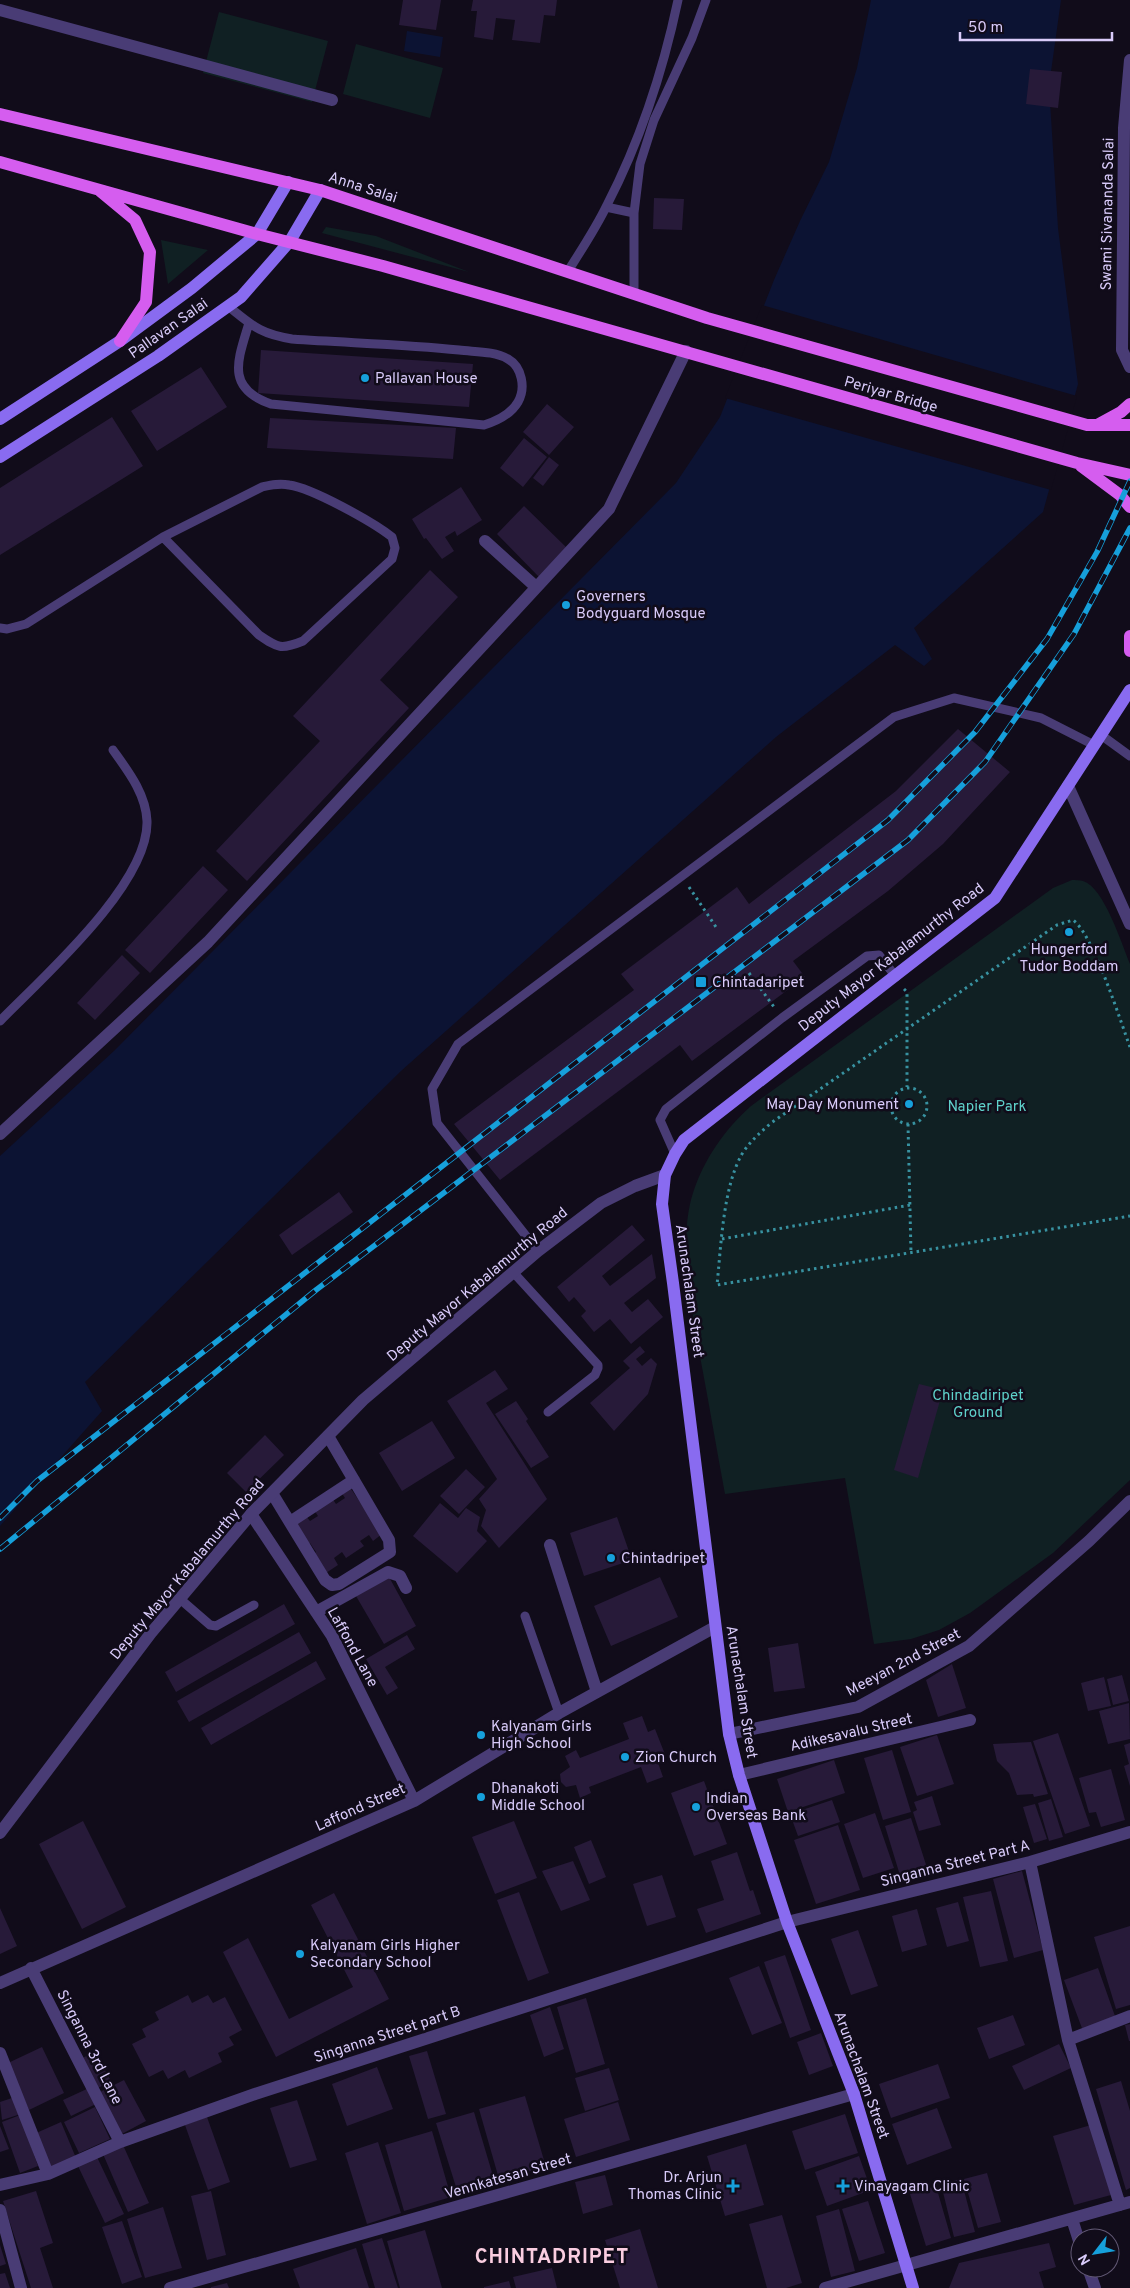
<svg xmlns="http://www.w3.org/2000/svg" width="1130" height="2288" font-family="Overpass,sans-serif">
	<style>
		.green { fill: #102023 }
		.water { fill: #0c1333 }
		.pier { fill: #110c1a }
		.building { fill: #271a39 }
		.lines { fill: none; stroke-linecap: round; stroke-linejoin: round }
		.path { stroke: #3892a1; stroke-width: 3; stroke-dasharray: 2.5 4; stroke-linecap: butt }
		.service { stroke: #493c75; stroke-width: 9 }
		.minor { stroke: #493c75; stroke-width: 12 }
		.tertiary { stroke: #493c75; stroke-width: 12 }
		.secondary { stroke: #896bf0; stroke-width: 12 }
		.primary { stroke: #d55def; stroke-width: 12 }
		.rail-casing { stroke: #16a0db; stroke-width: 5.5 }
		.rail { stroke: #110c1a; stroke-width: 4; stroke-dasharray: 11; stroke-linecap: butt }
		.poi-dot { fill: #16a0db; stroke: #110c1a; stroke-width: 2 }
		.labels { text-anchor: middle; stroke-width: 5; stroke-linejoin: round; paint-order: stroke }
		.street-label { font-size: 15px; fill: #d9cbfa; stroke: #110c1a }
		.poi-label { font-size: 15px; fill: #d9cbfa; stroke: #110c1a; text-anchor: start }
		.park-label { font-size: 15px; fill: #5fd1cb; stroke: #110c1a }
		.district-label { font-size: 20px; font-weight: bold; letter-spacing: 1px; fill: #facde0; stroke: #110c1a }
	</style>
	<rect width="100%" height="100%" fill="#110c1a"/>
	<path class="green" d="M 219,12 L 328,41 L 312,102 L 203,73 Z
		M 356,44 L 443,68 L 430,118 L 343,94 Z
		M 326,227 L 376,236 L 469,272 L 322,233 Z
		M 161,240 L 208,250 L 168,284 Z
		M 1072,880 C 1075,880 1080,880 1083,881 C 1104,887 1122,945 1130,964 L 1130,1480 L 1053,1553 L 970,1613 L 939,1630 L 911,1639 L 874,1644 L 845,1478 L 725,1494 C 717,1452 710,1409 702,1367 C 693,1317 677,1242 693,1193 C 704,1159 725,1129 751,1106 L 1053,888 Z"/>
	<path class="water" d="M 871,0 L 1061,0 L 1049,86 L 1058,228 L 1078,384 L 1043,512 L 914,628 L 932,659 L 924,666 L 895,645 L 776,737 L 401,1071 L 85,1382 L 102,1411 L 0,1526 L 0,1156 L 115,1050 L 676,483 L 720,417 L 774,280 L 800,221 L 829,162 L 857,68 Z
		M 407,31 L 443,37 L 440,57 L 404,51 Z"/>
	<path class="pier" d="M 762,305 L 1077,396 L 1051,490 L 725,398 Z"/>
	<path class="building" d="M 403,0 L 441,0 L 436,30 L 399,25 Z
		M 473,0 L 557,0 L 555,16 L 544,15 L 540,43 L 512,40 L 515,20 L 496,18 L 493,40 L 474,37 L 477,11 L 471,11 Z
		M 1030,69 L 1062,72 L 1058,108 L 1026,104 Z
		M 654,198 L 684,199 L 682,230 L 653,229 Z
		M 261,350 L 473,364 L 469,407 L 258,393 Z
		M 201,367 L 227,407 L 157,451 L 131,411 Z
		M 547,404 L 574,427 L 549,455 L 523,432 Z
		M 112,417 L 143,466 L 0,555 L 0,488 Z
		M 270,418 L 456,428 L 453,459 L 267,448 Z
		M 524,438 L 547,457 L 523,487 L 500,468 Z
		M 549,457 L 559,465 L 543,486 L 533,478 Z
		M 461,487 L 482,520 L 457,536 L 455,531 L 445,537 L 454,551 L 442,559 L 426,538 L 424,539 L 412,519 Z
		M 524,506 L 568,549 L 540,578 L 497,534 Z
		M 430,570 L 458,597 L 380,680 L 409,708 L 247,881 L 216,851 L 320,741 L 293,716 Z
		M 958,729 L 1010,772 L 943,844 L 888,891 L 793,961 L 805,977 L 692,1061 L 680,1045 L 500,1180 L 454,1124 L 634,990 L 621,974 L 737,887 L 749,904 L 896,791 Z
		M 203,866 L 228,890 L 150,973 L 125,950 Z
		M 122,955 L 140,973 L 95,1020 L 77,1003 Z
		M 339,1192 L 353,1212 L 292,1255 L 279,1235 Z
		M 632,1225 L 645,1240 L 602,1276 L 610,1286 L 652,1254 L 656,1278 L 624,1303 L 632,1312 L 648,1299 L 663,1317 L 631,1344 L 610,1319 L 594,1332 L 581,1316 L 586,1311 L 574,1297 L 569,1302 L 557,1287 Z
		M 640,1346 L 645,1352 L 636,1359 L 642,1366 L 651,1358 L 657,1364 L 648,1394 L 614,1431 L 590,1403 L 630,1368 L 623,1361 Z
		M 495,1370 L 508,1389 L 486,1403 L 547,1499 L 499,1548 L 481,1526 L 486,1510 L 479,1499 L 497,1479 L 447,1401 Z
		M 919,1384 L 943,1390 L 918,1478 L 894,1470 Z
		M 516,1401 L 528,1419 L 526,1421 L 549,1457 L 531,1468 L 495,1414 Z
		M 432,1421 L 455,1458 L 402,1491 L 379,1453 Z
		M 265,1435 L 284,1455 L 246,1492 L 227,1473 Z
		M 466,1469 L 485,1487 L 459,1514 L 440,1496 Z
		M 349,1486 L 382,1534 L 373,1541 L 369,1535 L 360,1541 L 364,1546 L 346,1558 L 342,1552 L 334,1558 L 338,1565 L 326,1573 L 314,1554 L 316,1552 L 310,1543 L 306,1545 L 293,1525 L 306,1516 L 310,1521 L 318,1516 L 314,1510 L 332,1498 L 336,1504 L 345,1498 L 341,1492 Z
		M 440,1503 L 458,1518 L 466,1508 L 480,1517 L 477,1531 L 487,1541 L 457,1573 L 413,1536 Z
		M 617,1517 L 632,1560 L 584,1576 L 570,1533 Z
		M 389,1577 L 416,1626 L 384,1644 L 356,1596 Z
		M 660,1577 L 678,1617 L 611,1646 L 594,1606 Z
		M 284,1604 L 295,1624 L 176,1692 L 165,1672 Z
		M 299,1632 L 311,1653 L 189,1722 L 177,1701 Z
		M 407,1635 L 415,1649 L 385,1667 L 398,1688 L 387,1695 L 366,1659 Z
		M 798,1643 L 805,1688 L 774,1692 L 768,1648 Z
		M 316,1661 L 326,1679 L 211,1745 L 201,1728 Z
		M 952,1664 L 966,1708 L 938,1717 L 926,1680 Z
		M 1122,1675 L 1129,1701 L 1113,1705 L 1107,1679 Z
		M 1104,1677 L 1111,1706 L 1088,1711 L 1081,1683 Z
		M 1129,1703 L 1130,1739 L 1108,1744 L 1099,1711 Z
		M 642,1716 L 648,1732 L 655,1729 L 666,1757 L 657,1760 L 663,1777 L 647,1783 L 641,1767 L 589,1787 L 591,1793 L 580,1798 L 576,1785 L 566,1787 L 561,1782 L 560,1774 L 570,1767 L 565,1756 L 576,1750 L 580,1758 L 629,1739 L 623,1723 Z
		M 1058,1733 L 1090,1826 L 1065,1834 L 1033,1741 Z
		M 937,1735 L 954,1784 L 917,1796 L 900,1747 Z
		M 1031,1742 L 1048,1794 L 1034,1797 L 1033,1794 L 1017,1795 L 1009,1773 L 997,1761 L 993,1744 Z
		M 1130,1743 L 1130,1786 L 1124,1766 L 1129,1764 L 1124,1745 Z
		M 892,1750 L 911,1812 L 883,1820 L 864,1758 Z
		M 834,1760 L 845,1793 L 788,1812 L 777,1779 Z
		M 1111,1769 L 1125,1820 L 1101,1827 L 1096,1812 L 1089,1813 L 1079,1778 Z
		M 704,1781 L 727,1844 L 694,1856 L 671,1793 Z
		M 932,1796 L 941,1825 L 919,1831 L 913,1812 L 917,1810 L 914,1802 Z
		M 1051,1799 L 1063,1837 L 1049,1841 L 1038,1803 Z
		M 832,1800 L 840,1822 L 798,1836 L 790,1814 Z
		M 1035,1804 L 1047,1839 L 1034,1843 L 1023,1807 Z
		M 875,1813 L 894,1868 L 863,1878 L 844,1824 Z
		M 911,1818 L 929,1874 L 902,1882 L 885,1826 Z
		M 83,1821 L 126,1907 L 82,1929 L 39,1844 Z
		M 514,1821 L 537,1878 L 495,1894 L 472,1837 Z
		M 838,1825 L 860,1890 L 816,1904 L 794,1840 Z
		M 591,1840 L 606,1877 L 589,1884 L 574,1847 Z
		M 737,1852 L 750,1891 L 753,1890 L 761,1914 L 706,1933 L 697,1909 L 724,1900 L 711,1861 Z
		M 573,1861 L 590,1900 L 561,1911 L 542,1871 Z
		M 1022,1871 L 1043,1950 L 1014,1958 L 993,1879 Z
		M 662,1875 L 676,1917 L 647,1926 L 633,1884 Z
		M 991,1891 L 1008,1961 L 980,1967 L 963,1897 Z
		M 519,1892 L 549,1973 L 528,1981 L 497,1900 Z
		M 334,1893 L 389,1999 L 276,2057 L 223,1952 L 248,1938 L 289,2019 L 353,1987 L 311,1905 Z
		M 958,1902 L 969,1941 L 947,1947 L 936,1908 Z
		M 0,1908 L 17,1946 L 0,1954 Z
		M 917,1909 L 927,1945 L 902,1952 L 892,1916 Z
		M 1130,1926 L 1130,2005 L 1116,2009 L 1094,1937 Z
		M 858,1930 L 878,1986 L 851,1995 L 831,1939 Z
		M 785,1955 L 811,2030 L 790,2038 L 764,1962 Z
		M 759,1966 L 782,2023 L 752,2035 L 729,1978 Z
		M 1098,1968 L 1116,2019 L 1083,2031 L 1064,1980 Z
		M 188,1995 L 192,2003 L 208,1995 L 213,2003 L 225,1997 L 242,2030 L 229,2037 L 234,2045 L 218,2053 L 222,2062 L 189,2078 L 185,2070 L 168,2079 L 163,2070 L 149,2077 L 132,2044 L 146,2037 L 142,2029 L 159,2020 L 155,2012 Z
		M 586,1998 L 605,2064 L 576,2073 L 557,2007 Z
		M 550,2007 L 564,2049 L 544,2057 L 530,2015 Z
		M 1013,2015 L 1025,2045 L 989,2059 L 977,2028 Z
		M 1130,2024 L 1130,2041 L 1129,2041 L 1125,2025 Z
		M 821,2033 L 833,2066 L 809,2075 L 797,2042 Z
		M 1059,2044 L 1071,2068 L 1024,2090 L 1012,2066 Z
		M 42,2047 L 64,2093 L 29,2110 L 8,2063 Z
		M 427,2051 L 446,2114 L 428,2119 L 409,2056 Z
		M 90,2054 L 94,2062 L 99,2059 L 111,2081 L 98,2088 L 81,2059 Z
		M 938,2064 L 950,2098 L 891,2118 L 879,2084 Z
		M 377,2067 L 393,2109 L 347,2126 L 332,2084 Z
		M 609,2068 L 619,2100 L 585,2111 L 575,2078 Z
		M 124,2080 L 146,2121 L 120,2135 L 98,2093 Z
		M 1121,2081 L 1130,2111 L 1130,2188 L 1126,2190 L 1096,2089 Z
		M 89,2088 L 96,2104 L 71,2116 L 63,2100 Z
		M 525,2096 L 546,2167 L 499,2179 L 479,2109 Z
		M 15,2097 L 21,2114 L 2,2120 L 0,2102 Z
		M 297,2100 L 317,2160 L 290,2168 L 270,2108 Z
		M 618,2102 L 630,2140 L 576,2157 L 564,2119 Z
		M 95,2107 L 110,2139 L 79,2153 L 64,2122 Z
		M 937,2108 L 952,2148 L 907,2165 L 892,2124 Z
		M 474,2112 L 493,2176 L 456,2187 L 436,2123 Z
		M 845,2114 L 858,2153 L 805,2170 L 792,2131 Z
		M 20,2115 L 38,2166 L 20,2173 L 2,2122 Z
		M 207,2117 L 230,2182 L 208,2190 L 185,2125 Z
		M 61,2122 L 76,2158 L 49,2169 L 34,2134 Z
		M 1091,2125 L 1111,2195 L 1074,2205 L 1053,2136 Z
		M 0,2126 L 9,2149 L 0,2152 Z
		M 432,2131 L 451,2197 L 404,2211 L 385,2145 Z
		M 378,2142 L 401,2213 L 367,2224 L 345,2153 Z
		M 746,2144 L 764,2205 L 725,2216 L 707,2156 Z
		M 123,2145 L 149,2203 L 128,2212 L 103,2154 Z
		M 859,2156 L 871,2190 L 827,2206 L 815,2172 Z
		M 97,2157 L 124,2214 L 105,2223 L 78,2166 Z
		M 987,2173 L 1001,2222 L 978,2228 L 964,2179 Z
		M 605,2175 L 613,2205 L 583,2214 L 575,2182 Z
		M 961,2179 L 975,2232 L 954,2237 L 941,2184 Z
		M 936,2186 L 951,2238 L 926,2246 L 910,2194 Z
		M 36,2191 L 53,2243 L 40,2248 L 53,2288 L 31,2288 L 3,2201 Z
		M 211,2191 L 226,2255 L 207,2260 L 191,2196 Z
		M 868,2201 L 885,2253 L 859,2261 L 842,2209 Z
		M 163,2207 L 182,2268 L 145,2278 L 127,2219 Z
		M 839,2209 L 855,2271 L 831,2277 L 816,2216 Z
		M 782,2215 L 802,2283 L 786,2288 L 767,2288 L 749,2224 Z
		M 122,2221 L 142,2277 L 122,2284 L 102,2227 Z
		M 640,2229 L 658,2288 L 620,2288 L 605,2240 Z
		M 425,2230 L 442,2288 L 400,2288 L 387,2241 Z
		M 382,2238 L 398,2288 L 375,2288 L 362,2244 Z
		M 1049,2243 L 1056,2267 L 1039,2272 L 1044,2288 L 949,2288 L 959,2263 Z
		M 0,2245 L 6,2264 L 0,2266 Z
		M 356,2248 L 369,2288 L 300,2288 L 293,2269 Z
		M 552,2268 L 557,2288 L 516,2288 L 513,2277 Z
		M 5,2273 L 10,2288 L 0,2288 L 0,2274 Z
		M 509,2281 L 511,2288 L 484,2288 L 484,2287 Z
		M 227,2283 L 229,2288 L 211,2288 L 211,2287 Z"/>
	<g class="lines">
		<path class="path" d="M 689,887 L 718,930
			M 749,973 L 774,1007
			M 904,989 L 907,992 L 907,1087
			M 1130,1047 C 1120,1020 1093,934 1073,920 L 1057,925 L 771,1123 C 760,1133 750,1141 742,1154 C 723,1187 721,1247 717,1285 L 1130,1216
			M891 1106a18 18 0 1 1 36 0a18 18 0 1 1-36 0Z
			M 908,1124 L 911,1253
			M 722,1239 L 910,1205"/>
		<path class="service" d="M 606,207 L 634,213
			M 568,271 C 582,249 596,228 607,205 C 640,141 663,71 678,0
			M 634,293 L 634,213 L 640,164 L 654,120 L 692,38 L 706,0
			M 228,306 C 253,326 260,334 292,339 C 348,343 404,344 459,350 C 475,352 494,351 508,359 C 522,367 526,388 518,402 C 511,414 497,421 484,425 L 271,404 C 225,388 238,360 249,323
			M 0,628 L 7,629 L 26,624 L 163,537 L 262,487 C 271,485 279,483 289,485 C 312,488 373,522 392,537 L 395,548 L 392,559 L 303,641 C 281,650 278,648 259,635 L 163,537
			M 1101,735 L 1130,756
			M 0,1021 C 42,978 149,884 147,821 C 146,794 128,771 113,750
			M 675,1154 L 660,1120 L 666,1109 L 782,1018 L 867,956 L 879,955 L 896,977
			M 538,1251 L 437,1123 L 432,1089 L 458,1044 L 894,717 L 954,698 L 1041,718 L 1094,745
			M 513,1272 L 598,1365 L 598,1368 L 595,1375 L 548,1412
			M 180,1599 L 210,1625 L 216,1626 L 254,1605
			M 525,1616 L 559,1713"/>
		<path class="minor" d="M 0,10 L 332,100
			M 485,541 L 536,587
			M 1068,786 L 1130,924
			M 0,1134 L 208,942 L 609,509 L 686,351
			M 272,1493 L 325,1580 L 332,1585 L 339,1584 L 390,1552 L 389,1540 L 328,1436
			M 251,1514 L 332,1636 L 414,1801
			M 290,1522 L 354,1480
			M 550,1545 L 597,1692
			M 316,1612 L 388,1572 L 400,1576 L 406,1588
			M 729,1734 L 858,1707 L 969,1646 L 1089,1541 L 1130,1501
			M 739,1775 L 970,1720
			M 1030,1862 L 1068,2040 L 1120,2205
			M 31,1968 L 120,2142
			M 0,1983 L 414,1801 L 559,1713 L 715,1627
			M 1068,2040 L 1130,2016
			M 0,2053 L 48,2174
			M 0,2185 L 48,2174 L 120,2142 L 255,2094 L 787,1922 L 1030,1862 L 1130,1832
			M 0,2210 L 21,2288
			M 1072,2219 L 1080,2244
			M 1088,2268 L 1095,2288
			M 170,2288 L 854,2094
			M 825,2288 L 1130,2202"/>
		<path class="tertiary" d="M 1130,60 L 1124,128 L 1122,350 L 1130,367
			M 0,1833 L 151,1633 L 251,1514 L 363,1400 L 538,1251 L 601,1203 L 635,1186 L 665,1175"/>
		<path class="secondary" d="M 0,419 L 120,341 L 192,288 L 257,234 L 288,182
			M 0,457 L 158,356 L 241,297 L 290,241 L 320,190
			M 913,2288 L 854,2094 L 787,1922 L 739,1775 L 729,1734 L 673,1283 L 662,1204 L 665,1175 L 675,1154 L 684,1140 L 995,898 L 1130,690"/>
		<path class="primary" d="M 0,114 L 320,190 L 707,318 L 1087,425 L 1130,425
			M 0,162 L 257,234 L 383,266 L 1077,463 L 1130,475
			M 100,191 L 135,220 L 150,252 L 146,302 L 120,341
			M 1099,424 L 1121,412 L 1130,404
			M 1081,466 L 1120,495 L 1130,507
			M 1130,636 L 1130,651"/>
		<defs>
			<path id="rail" d="M 0,1518 L 37,1481 L 888,820 L 975,732 L 1047,639 L 1097,552 L 1130,481
				M 0,1549 L 316,1290 L 908,840 L 985,762 L 1074,634 L 1130,528"/>
		</defs>
		<use href="#rail" class="rail-casing"/>
		<use href="#rail" class="rail"/>
	</g>
	<g class="poi-dot">
		<circle cx="365" cy="378" r="5"/>
		<circle cx="566" cy="605" r="5"/>
		<circle cx="1069" cy="932" r="5"/>
		<rect x="695" y="976" width="12" height="12" rx="2.5"/>
		<circle cx="909" cy="1104" r="5"/>
		<circle cx="611" cy="1558" r="5"/>
		<circle cx="481" cy="1735" r="5"/>
		<circle cx="625" cy="1757" r="5"/>
		<circle cx="481" cy="1797" r="5"/>
		<circle cx="696" cy="1807" r="5"/>
		<circle cx="300" cy="1954" r="5"/>
		<path d="M730.5 2178.5h5v5h5v5h-5v5h-5v-5h-5v-5h5z"/>
		<path d="M840.5 2178.5h5v5h5v5h-5v5h-5v-5h-5v-5h5z"/>
	</g>
	<g class="labels">
		<g class="street-label">
			<text transform="translate(363 187) rotate(18)" y="5">Anna Salai</text>
			<text transform="translate(1107 214) rotate(-89)" y="5">Swami Sivananda Salai</text>
			<text transform="translate(168 328) rotate(-35)" y="5">Pallavan Salai</text>
			<text transform="translate(891 394) rotate(16)" y="5">Periyar Bridge</text>
			<text transform="translate(891 957) rotate(-38)" y="5">Deputy Mayor Kabalamurthy Road</text>
			<text transform="translate(477 1284) rotate(-40)" y="5">Deputy Mayor Kabalamurthy Road</text>
			<text transform="translate(690 1291) rotate(82)" y="5">Arunachalam Street</text>
			<text transform="translate(187 1569) rotate(-50)" y="5">Deputy Mayor Kabalamurthy Road</text>
			<text transform="translate(353 1647) rotate(61)" y="5">Laffond Lane</text>
			<text transform="translate(903 1662) rotate(-28)" y="5">Meeyan 2nd Street</text>
			<text transform="translate(742 1692) rotate(81)" y="5">Arunachalam Street</text>
			<text transform="translate(851 1732) rotate(-13)" y="5">Adikesavalu Street</text>
			<text transform="translate(360 1807) rotate(-24)" y="5">Laffond Street</text>
			<text transform="translate(955 1863) rotate(-14)" y="5">Singanna Street Part A</text>
			<text transform="translate(387 2034) rotate(-18)" y="5">Singanna Street part B</text>
			<text transform="translate(90 2047) rotate(63)" y="5">Singanna 3rd Lane</text>
			<text transform="translate(862 2075) rotate(70)" y="5">Arunachalam Street</text>
			<text transform="translate(508 2176) rotate(-16)" y="5">Vennkatesan Street</text>
		</g>
		<g class="poi-label">
			<text x="375" y="383">Pallavan House</text>
			<text x="576" y="601">Governers<tspan x="576" dy="17">Bodyguard Mosque</tspan></text>
			<text x="1069" y="954" text-anchor="middle">Hungerford<tspan x="1069" dy="17">Tudor Boddam</tspan></text>
			<text x="712" y="987">Chintadaripet</text>
			<text x="899" y="1109" text-anchor="end">May Day Monument</text>
			<text x="621" y="1563">Chintadripet</text>
			<text x="491" y="1731">Kalyanam Girls<tspan x="491" dy="17">High School</tspan></text>
			<text x="635" y="1762">Zion Church</text>
			<text x="491" y="1793">Dhanakoti<tspan x="491" dy="17">Middle School</tspan></text>
			<text x="706" y="1803">Indian<tspan x="706" dy="17">Overseas Bank</tspan></text>
			<text x="310" y="1950">Kalyanam Girls Higher<tspan x="310" dy="17">Secondary School</tspan></text>
			<text x="722" y="2182" text-anchor="end">Dr. Arjun<tspan x="722" dy="17">Thomas Clinic</tspan></text>
			<text x="854" y="2191">Vinayagam Clinic</text>
		</g>
		<g class="park-label">
			<text x="987" y="1111">Napier Park</text>
			<text x="978" y="1400">Chindadiripet<tspan x="978" dy="17">Ground</tspan></text>
		</g>
		<g class="district-label">
			<text x="552" y="2263">CHINTADRIPET</text>
		</g>
	</g>
	<g transform="translate(1095 2253) rotate(239)"><circle r="24" fill="#110c1a" stroke="#615874"/>
	<path d="M0-4L9 19L0 12L-9 19Z" fill="#16a0db"/>
	<text y="-8" font-size="14" font-weight="bold" text-anchor="middle" fill="#d9cbfa">N</text>
	</g>
	<path d="M960 32v8h152v-8" fill="none" stroke="#d9cbfa" stroke-width="2.5"/>
	<text x="968" y="32" font-size="15" fill="#d9cbfa" stroke="#110c1a" stroke-width="4" paint-order="stroke">50 m</text>
</svg>
